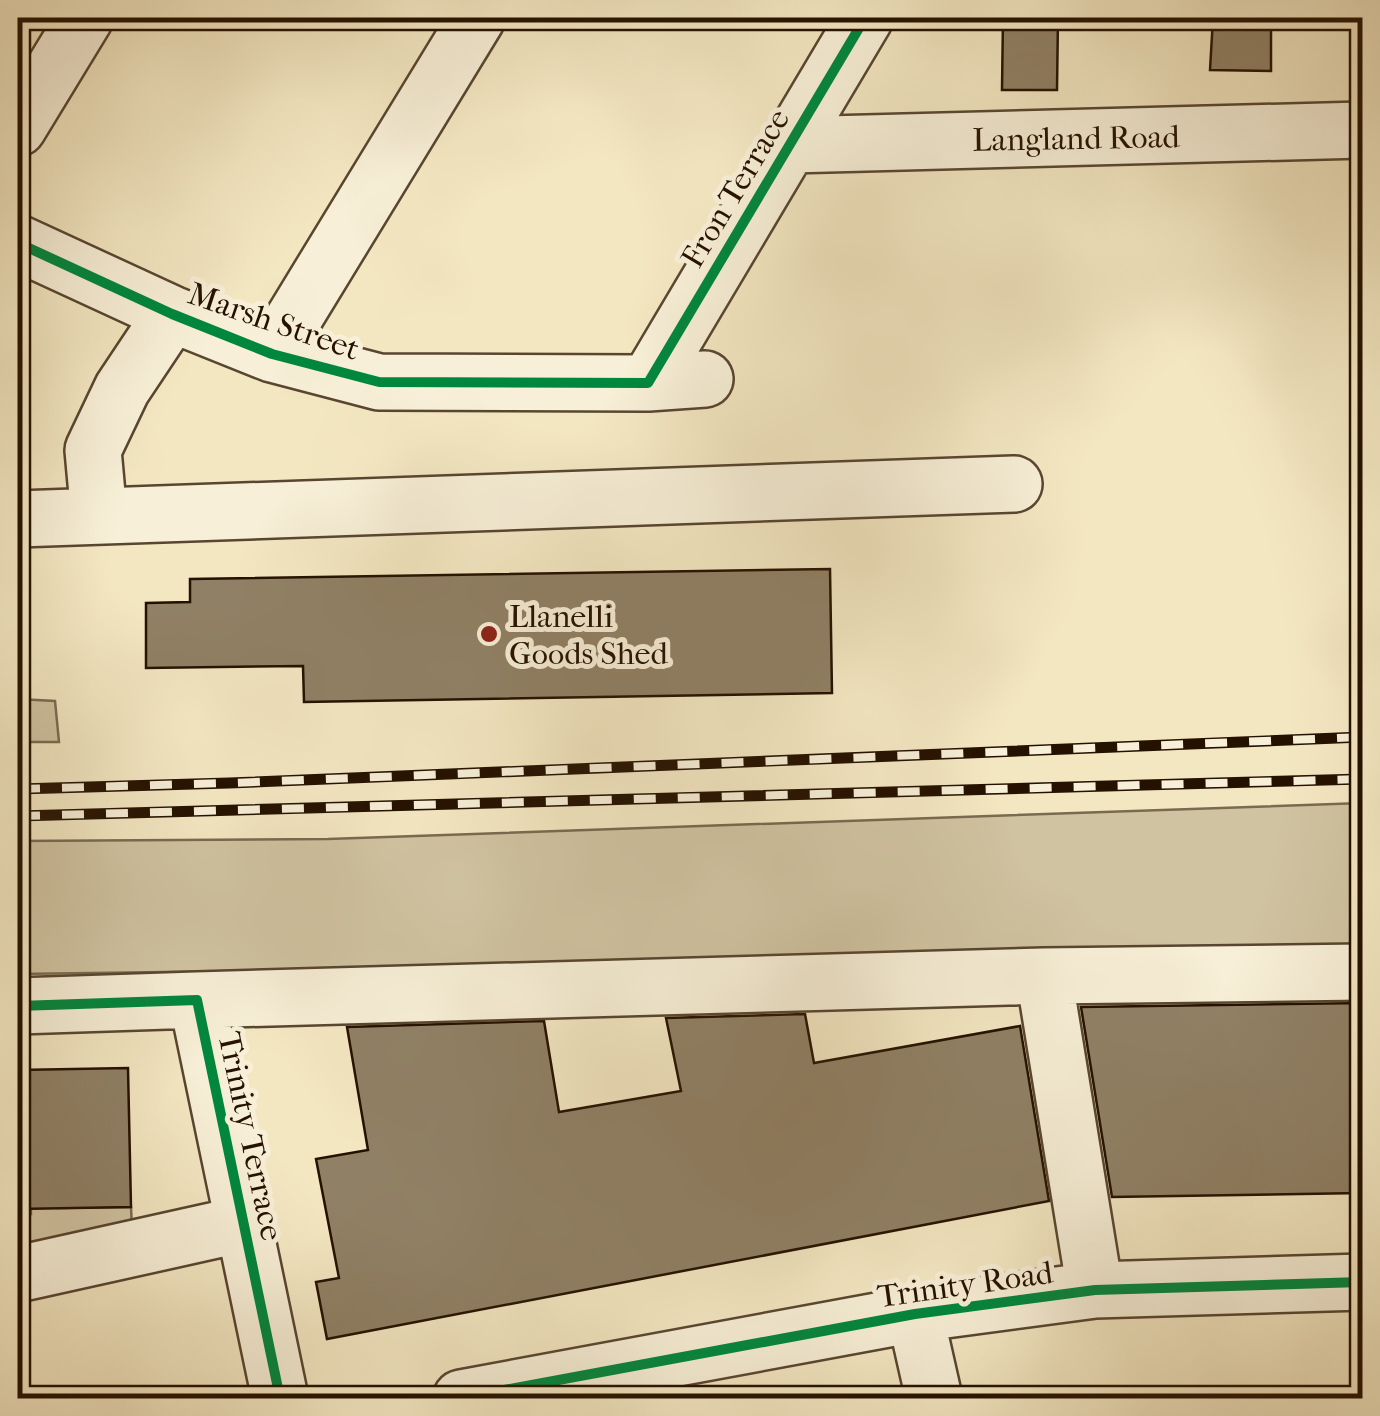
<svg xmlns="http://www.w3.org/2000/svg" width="1380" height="1416" font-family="'IM FELL French Canon',serif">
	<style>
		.green { fill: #d0c3a1; stroke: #7a6a50; stroke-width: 2.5 }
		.building { fill: #908065; stroke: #251100; stroke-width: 2.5 }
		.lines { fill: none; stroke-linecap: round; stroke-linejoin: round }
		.minor-casing { stroke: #584630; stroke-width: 60 }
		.minor { stroke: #f7efd7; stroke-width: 55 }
		.rail-casing { stroke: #251100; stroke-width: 11 }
		.rail { stroke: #f7efd7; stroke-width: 8; stroke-dasharray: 22; stroke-linecap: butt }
		.cycleway-casing { stroke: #f7efd7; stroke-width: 16 }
		.cycleway { stroke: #00873e; stroke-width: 10 }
		.poi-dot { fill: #8f2418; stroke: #f7efd7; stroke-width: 4 }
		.labels { text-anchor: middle; stroke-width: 10; stroke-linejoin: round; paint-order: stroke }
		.street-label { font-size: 32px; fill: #251100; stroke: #f7efd7 }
		.poi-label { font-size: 32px; fill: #251100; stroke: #f7efd7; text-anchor: start }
	</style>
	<rect width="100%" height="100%" fill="#f3e7c2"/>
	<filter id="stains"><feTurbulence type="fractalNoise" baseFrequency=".002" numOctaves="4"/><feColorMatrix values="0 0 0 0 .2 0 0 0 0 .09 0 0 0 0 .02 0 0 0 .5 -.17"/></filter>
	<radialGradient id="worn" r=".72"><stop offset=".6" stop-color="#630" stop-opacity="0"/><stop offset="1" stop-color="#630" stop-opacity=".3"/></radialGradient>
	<path class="green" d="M 18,699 L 55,701 L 59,742 L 18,742 Z
		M 1362,803 L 1362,955 L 18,974 L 18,841 L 328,839 Z
		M 28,1128 L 58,1208 L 131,1207 L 132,1229 L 18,1253 L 18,1215 L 31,1214 Z"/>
	<path class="building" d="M 1003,18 L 1058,18 L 1057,90 L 1002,90 Z
		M 1213,18 L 1271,18 L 1271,71 L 1210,70 Z
		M 830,569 L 832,693 L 304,702 L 303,666 L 146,668 L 146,603 L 190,602 L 190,579 Z
		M 1362,1003 L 1362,1193 L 1112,1197 L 1081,1007 Z
		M 805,1014 L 814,1063 L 1020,1026 L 1049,1201 L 327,1339 L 316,1282 L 339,1278 L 316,1159 L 368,1150 L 347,1027 L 544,1021 L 559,1112 L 681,1091 L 666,1018 Z
		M 128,1068 L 131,1207 L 18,1209 L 18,1070 Z"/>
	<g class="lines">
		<defs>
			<path id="minor" d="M 18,128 L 85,18
				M 790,145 L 1362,130
				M 18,243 L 172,314 L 272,354 L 379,382 L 648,383 L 705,379
				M 272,354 L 477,18
				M 648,383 L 865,18
				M 99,516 L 93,450 L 122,389 L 172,314
				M 18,519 L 1014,484
				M 1044,976 L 1095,1290
				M 197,1000 L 1044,976 L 1362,972
				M 18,1006 L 197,1000 L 280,1398
				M 18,1274 L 243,1224
				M 915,1314 L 934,1398
				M 461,1398 L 915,1314 L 1095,1290 L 1362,1282"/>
		</defs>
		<use href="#minor" class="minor-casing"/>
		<use href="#minor" class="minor"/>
		<defs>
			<path id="rail" d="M 18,789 L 229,783 L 1362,737
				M 18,816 L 1362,779"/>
		</defs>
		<use href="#rail" class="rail-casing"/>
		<use href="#rail" class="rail"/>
		<defs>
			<path id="cycleway" d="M 18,243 L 172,314 L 272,354 L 379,382 L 648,383 L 865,18
				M 18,1006 L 197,1000 L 280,1398
				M 461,1398 L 915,1314 L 1095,1290 L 1362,1282"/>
		</defs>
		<use href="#cycleway" class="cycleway-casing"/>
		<use href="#cycleway" class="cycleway"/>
	</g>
	<circle class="poi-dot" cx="489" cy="634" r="10"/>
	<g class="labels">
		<g class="street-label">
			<text transform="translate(1076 138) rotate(-1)" y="11">Langland Road</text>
			<text transform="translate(735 188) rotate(-59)" y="11">Fron Terrace</text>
			<text transform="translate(274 321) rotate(19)" y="11">Marsh Street</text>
			<text transform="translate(251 1136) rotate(78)" y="11">Trinity Terrace</text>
			<text transform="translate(965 1284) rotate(-8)" y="11">Trinity Road</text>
		</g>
		<g class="poi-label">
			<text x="509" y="627">Llanelli<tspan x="509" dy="37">Goods Shed</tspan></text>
		</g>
	</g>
	<rect width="1380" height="1416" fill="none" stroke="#f3e7c2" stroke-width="60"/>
	<rect x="20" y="20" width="1340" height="1376" fill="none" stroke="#251100" stroke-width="5"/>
	<rect x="30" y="30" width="1320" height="1356" fill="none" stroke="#251100" stroke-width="2.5"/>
	<rect width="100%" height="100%" filter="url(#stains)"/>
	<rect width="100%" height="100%" fill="url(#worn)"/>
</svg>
